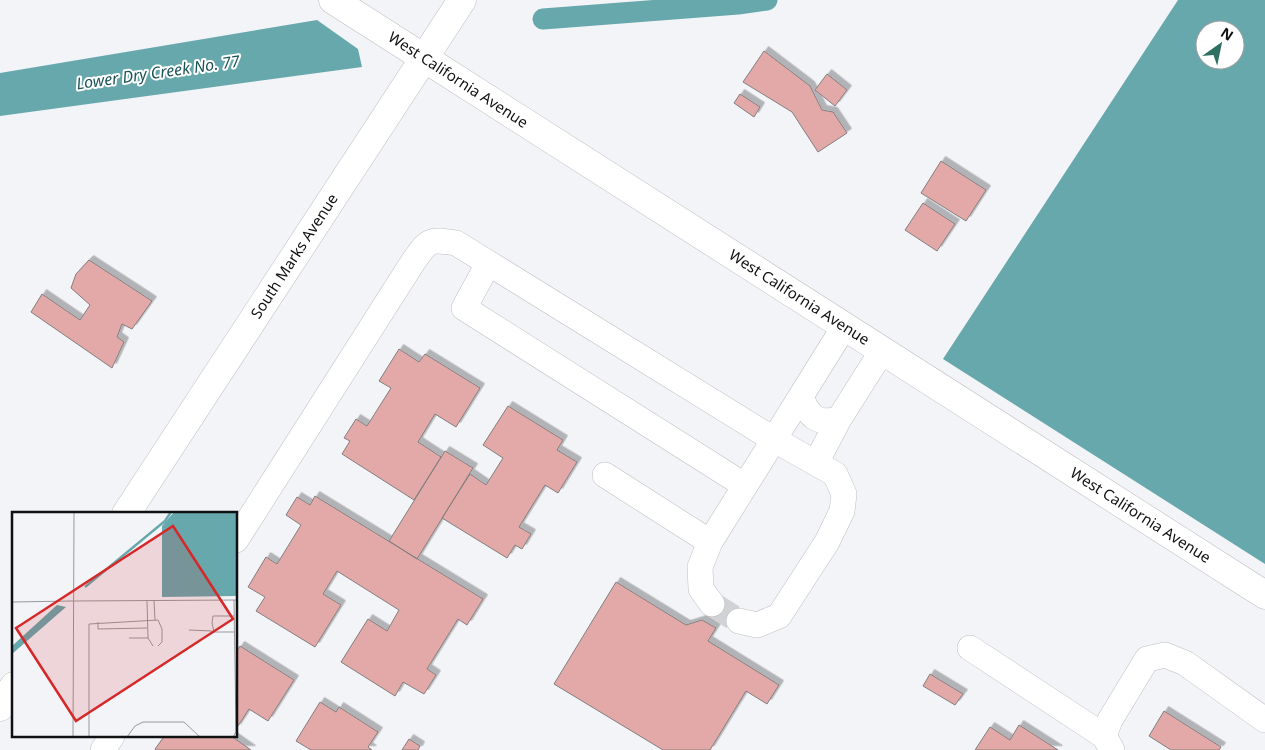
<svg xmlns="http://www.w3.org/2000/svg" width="1265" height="750" font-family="'Noto Sans',sans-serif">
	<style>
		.water { fill: #67a8ac; fill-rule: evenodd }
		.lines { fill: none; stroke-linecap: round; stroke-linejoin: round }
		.canal { stroke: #67a8ac; stroke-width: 21 }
		.building { fill: #e2a9a8; stroke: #837e7e; filter: url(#shadow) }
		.minor-tunnel { stroke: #d0d2d5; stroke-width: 25; stroke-dasharray: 25 12; stroke-linecap: butt }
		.minor-casing { stroke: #bdbec2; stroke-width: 26 }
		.tertiary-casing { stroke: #bdbec2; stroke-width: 29 }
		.secondary-casing { stroke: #bdbec2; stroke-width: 29 }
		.minor { stroke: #fff; stroke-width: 25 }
		.tertiary { stroke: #fff; stroke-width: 28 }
		.secondary { stroke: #fff; stroke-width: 28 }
		.labels { text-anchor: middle; stroke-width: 4; stroke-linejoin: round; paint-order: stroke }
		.street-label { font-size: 15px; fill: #0f1011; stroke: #fff }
		.water-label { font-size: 16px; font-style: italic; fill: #1a5356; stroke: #fff }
		.inset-river { fill: none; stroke: #67a8ac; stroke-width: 2.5 }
		.inset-road { fill: none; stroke: #97999c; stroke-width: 1 }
		.view { fill: #d62828; fill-opacity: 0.15; stroke: #d62828; stroke-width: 2.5 }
		.inset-edge { fill: none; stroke: #0f1011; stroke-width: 2.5 }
	</style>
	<defs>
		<filter id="shadow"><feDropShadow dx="4.5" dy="-4.5" stdDeviation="0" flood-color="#0004"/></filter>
	</defs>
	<rect width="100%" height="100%" fill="#f2f4f8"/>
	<path class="water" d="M 1178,0 L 1265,0 L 1265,564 L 943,359 ZM 1205,30 L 1235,30 L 1235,60 L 1205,60 Z
		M 317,20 L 358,49 L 362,67 L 0,116 L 0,73 Z"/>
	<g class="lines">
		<path class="canal" d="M 543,19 L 738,4 L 767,0"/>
	</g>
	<path class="building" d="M 764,51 L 810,86 L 822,110 L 833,112 L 847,133 L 818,152 L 792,112 L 743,82 Z
		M 827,74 L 847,90 L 835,106 L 815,90 Z
		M 740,94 L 760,107 L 754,117 L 734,103 Z
		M 941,161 L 986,190 L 966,221 L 921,193 Z
		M 923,203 L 955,224 L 937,251 L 905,230 Z
		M 89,260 L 152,301 L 132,329 L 122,324 L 117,337 L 124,342 L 112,368 L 31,312 L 42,294 L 80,320 L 90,305 L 71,288 L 76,274 Z
		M 399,349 L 419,362 L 425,354 L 480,388 L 456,427 L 435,414 L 418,442 L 441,457 L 414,500 L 342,454 L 350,441 L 344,438 L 356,419 L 367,426 L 391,388 L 379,381 Z
		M 508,406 L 563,440 L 557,450 L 577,462 L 558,493 L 545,485 L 519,527 L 531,534 L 522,549 L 515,545 L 507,558 L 442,518 L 470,474 L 486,485 L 503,458 L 483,445 Z
		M 445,451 L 473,468 L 417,559 L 389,541 Z
		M 315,496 L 483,599 L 467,625 L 458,619 L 427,669 L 436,675 L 424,694 L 403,682 L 395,696 L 341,662 L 368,619 L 387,631 L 399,610 L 337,571 L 323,594 L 341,605 L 315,647 L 256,611 L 265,597 L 248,587 L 266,557 L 277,564 L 301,525 L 286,515 L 297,497 L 310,505 Z
		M 616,582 L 686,625 L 702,620 L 716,628 L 708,641 L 779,685 L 767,704 L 746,691 L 710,750 L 663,750 L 554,684 Z
		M 240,646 L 294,680 L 268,721 L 249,709 L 236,729 L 236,652 Z
		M 930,674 L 963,694 L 955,705 L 923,686 Z
		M 320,702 L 336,712 L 339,707 L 378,732 L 368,747 L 372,750 L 311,750 L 296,741 Z
		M 1164,711 L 1221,747 L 1219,750 L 1171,750 L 1149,736 Z
		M 1019,725 L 1058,750 L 975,750 L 990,727 L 1010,740 Z
		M 161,736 L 231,736 L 251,750 L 156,750 L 155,749 L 163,738 Z
		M 409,739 L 420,746 L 418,750 L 402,750 Z"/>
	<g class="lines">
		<path class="minor-tunnel" d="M 712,604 L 739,621"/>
		<defs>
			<path id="minor" d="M 488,264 L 464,308 L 744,485
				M 801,397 C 809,416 816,425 839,419
				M 816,463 L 839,419 L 882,351
				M 605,475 L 710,542
				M 236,540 L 413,262 C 429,239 429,239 456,243 L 773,439 L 835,474 L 844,494 L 842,511 L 827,542 L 779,616 L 757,625 L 739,621
				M 712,604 L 701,589 L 700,567 L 710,542 L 844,327
				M 970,648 L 1104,736
				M 103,750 L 112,736
				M 1112,750 L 1104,736 L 1110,720 L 1147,659 L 1165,655 L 1185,663 L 1265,720"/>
			<path id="tertiary" d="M 333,0 L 424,58"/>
			<g id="secondary">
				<path id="s1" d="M 424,58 L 1265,595"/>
				<path id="s2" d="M 126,514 L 462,0"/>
				<path d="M 0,707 L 14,686"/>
			</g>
		</defs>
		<use href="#minor" class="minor-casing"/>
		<use href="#tertiary" class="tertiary-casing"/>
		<use href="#secondary" class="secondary-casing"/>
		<use href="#minor" class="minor"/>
		<use href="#tertiary" class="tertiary"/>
		<use href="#secondary" class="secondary"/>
	</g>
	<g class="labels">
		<g class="street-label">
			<text transform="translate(458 80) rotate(33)" y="5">West California Avenue</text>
			<text dy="5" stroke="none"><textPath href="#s2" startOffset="308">South Marks Avenue</textPath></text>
			<text dy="5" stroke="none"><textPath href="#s1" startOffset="445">West California Avenue</textPath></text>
			<text dy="5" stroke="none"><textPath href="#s1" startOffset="850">West California Avenue</textPath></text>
		</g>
		<g class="water-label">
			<text transform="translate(158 72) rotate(-8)" y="6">Lower Dry Creek No. 77</text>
		</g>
	</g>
	<g transform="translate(12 512)">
		<rect width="225" height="225" fill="#f2f4f8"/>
		<path d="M 162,0 L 225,0 L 225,84 L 150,85 L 150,14 ZM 45,93 L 54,95 L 0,142 L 0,134 Z" fill="#67a8ac"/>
		<path class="inset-river" d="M 73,75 L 153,9 L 159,0"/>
		<path class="inset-road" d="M 61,89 L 225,88M 135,89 L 136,126 L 141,134M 142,89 L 143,108M 0,90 L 61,89M 222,104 L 201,104 L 200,111 L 202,120 L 222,120M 86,110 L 86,117 L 135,116M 177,118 L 200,119M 117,126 L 136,126M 61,225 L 62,0M 77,225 L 77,112 L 146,108 L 150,117 L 150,130 L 146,134M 115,225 L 123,214 L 131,210 L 172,210 L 188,225M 221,225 L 224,220 L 222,88"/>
		<path class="view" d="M 161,14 L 221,107 L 64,209 L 4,116 Z"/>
		<rect width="225" height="225" class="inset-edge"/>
	</g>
	<g transform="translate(1220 45) rotate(33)"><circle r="24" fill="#ffffff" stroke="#9f9fa0"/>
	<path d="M0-4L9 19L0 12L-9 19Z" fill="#2e7161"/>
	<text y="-8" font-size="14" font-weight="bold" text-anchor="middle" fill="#0f1011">N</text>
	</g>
</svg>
